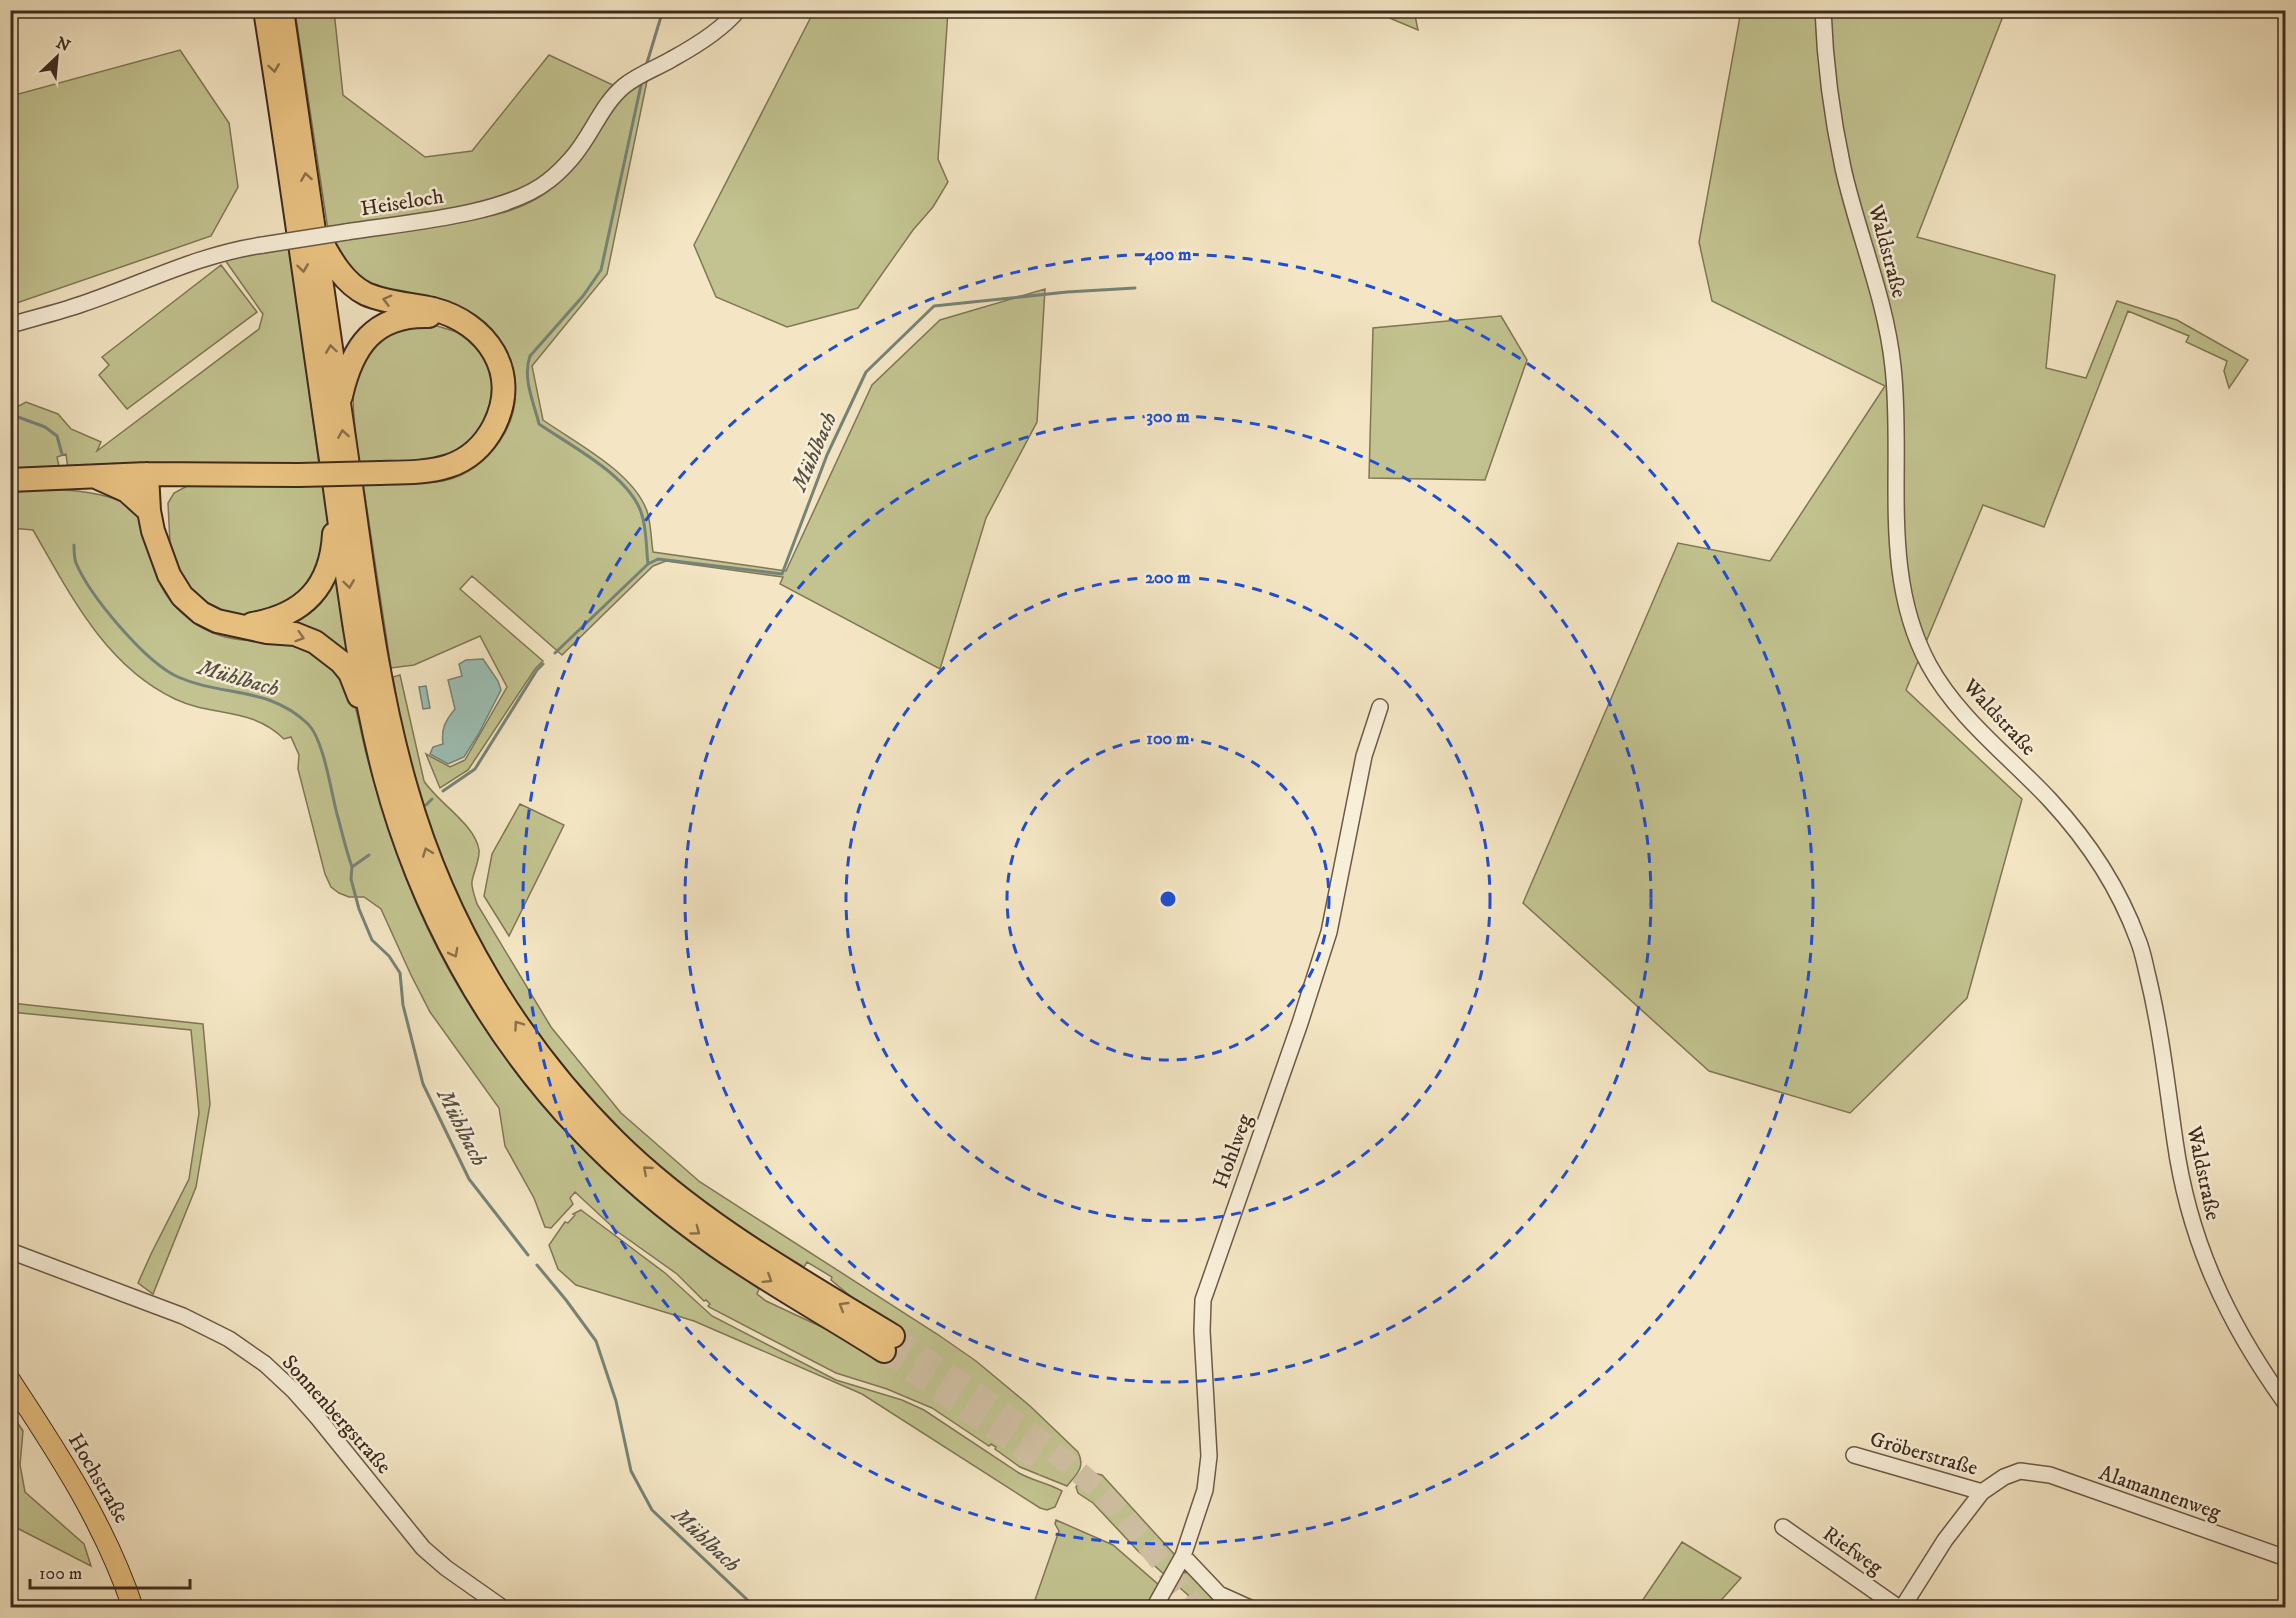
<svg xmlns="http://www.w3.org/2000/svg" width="2296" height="1618" font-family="'IM FELL DW Pica',serif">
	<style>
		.green { fill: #c2c390; stroke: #807656; stroke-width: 1.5 }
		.water { fill: #9cbfb5; stroke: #768378; stroke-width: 1.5 }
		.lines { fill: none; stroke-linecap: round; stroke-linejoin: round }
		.stream { stroke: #768378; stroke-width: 3 }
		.highway-tunnel { stroke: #d0c0a3; stroke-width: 22; stroke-dasharray: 22 11; stroke-linecap: butt }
		.minor-casing { stroke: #6c5947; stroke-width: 18 }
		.major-casing { stroke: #3e2a1d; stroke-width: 22 }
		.highway-casing { stroke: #3e2a1d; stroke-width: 26 }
		.minor { stroke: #f8efd9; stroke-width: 15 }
		.major { stroke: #eac382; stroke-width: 20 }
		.highway { stroke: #eac382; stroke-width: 22 }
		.minor-bridge-casing { stroke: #6c5947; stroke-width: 18; stroke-linecap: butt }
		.highway-bridge-casing { stroke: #3e2a1d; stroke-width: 26; stroke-linecap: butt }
		.minor-bridge { stroke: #f8efd9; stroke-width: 15 }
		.highway-bridge { stroke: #eac382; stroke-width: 22 }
		.oneway { stroke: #8b6f4a }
		.ring { fill: none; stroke: #1d4ed8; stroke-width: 3; stroke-dasharray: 10 8 }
		.labels { text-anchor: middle; stroke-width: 5; stroke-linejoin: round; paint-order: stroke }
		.street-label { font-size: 21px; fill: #3e2a1d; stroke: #f8efd9 }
		.water-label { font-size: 22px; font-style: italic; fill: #564f43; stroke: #f8efd9 }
		.centre { fill: #1d4ed8; stroke: #f8efd9; stroke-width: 3 }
		.ring-label { font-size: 18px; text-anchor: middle; font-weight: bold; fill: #1d4ed8; stroke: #f8efd9; stroke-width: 5; stroke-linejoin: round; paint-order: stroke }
	</style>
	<rect width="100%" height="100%" fill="#f4e6c4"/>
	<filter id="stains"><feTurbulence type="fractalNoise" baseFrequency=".00333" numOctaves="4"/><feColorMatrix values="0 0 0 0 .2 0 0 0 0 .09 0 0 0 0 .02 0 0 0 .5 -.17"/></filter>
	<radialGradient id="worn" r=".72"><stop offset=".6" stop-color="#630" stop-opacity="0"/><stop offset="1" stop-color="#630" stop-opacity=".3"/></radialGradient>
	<path class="green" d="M 295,11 L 334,11 L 343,95 L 425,157 L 472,151 L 549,55 L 617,87 L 565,161 L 499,205 L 328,230 Z
		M 814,11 L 948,11 L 938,159 L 948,182 L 933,207 L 913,230 L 858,308 L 787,327 L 716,297 L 694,245 Z
		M 1373,11 L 1414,11 L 1418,30 Z
		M 1741,11 L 2005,11 L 1917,237 L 2055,275 L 2046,368 L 2086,378 L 2117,301 L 2177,320 L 2248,360 L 2229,388 L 2224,371 L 2227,361 L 2186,342 L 2189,336 L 2128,311 L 2044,527 L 1983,505 L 1906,690 L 2022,799 L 1967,998 L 1850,1113 L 1709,1071 L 1523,903 L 1678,543 L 1770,561 L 1885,386 L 1712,301 L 1699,242 Z
		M 180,50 L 229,123 L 238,187 L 211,236 L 11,305 L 11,96 Z
		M 647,81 L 607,274 L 532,366 L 543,420 C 576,443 633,472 647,511 C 651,523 651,539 653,552 L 786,571 L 872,385 L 940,320 L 1045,289 L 1037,422 L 986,518 L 940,669 L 780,584 L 783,577 L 666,561 L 653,566 L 562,655 L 472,576 L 460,589 L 543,661 L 535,669 L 468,770 L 440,788 L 426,754 L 450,767 L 465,760 L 507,687 L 480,636 L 414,665 L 391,668 L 363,483 C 390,482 421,486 447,480 C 487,471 523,422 514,381 C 511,369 505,357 501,346 L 354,278 L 331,240 C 361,236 391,232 421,227 C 466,221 529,216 561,179 C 587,150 609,95 647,81 Z
		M 289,246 L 319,464 L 227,463 L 68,469 L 66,454 L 57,457 L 60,471 L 11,473 L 10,403 L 19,406 L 26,402 L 58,414 L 71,429 L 101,442 L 97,451 L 259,329 L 263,314 L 225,260 Z
		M 221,265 L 257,312 L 127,409 L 99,375 L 109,365 L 102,357 Z
		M 1501,316 L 1527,360 L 1485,480 L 1369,478 L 1373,328 Z
		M 431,324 L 466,335 L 488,363 L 494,394 L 477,441 L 441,460 L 359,463 C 351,393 337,330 431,324 Z
		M 324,483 L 329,524 L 328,551 L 311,590 L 257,617 L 229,614 L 212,607 L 189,588 L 176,565 L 170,543 L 168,503 L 174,493 L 189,485 Z
		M 11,489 C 43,489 92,488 122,502 C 152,515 148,561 161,586 C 171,606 192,625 213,633 C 259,651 293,626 334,669 C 338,673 344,678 347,682 C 355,697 362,739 367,757 C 378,797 391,837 405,876 C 476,1059 600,1181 759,1289 L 757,1294 L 766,1301 L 843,1337 L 860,1304 L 831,1280 L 832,1277 L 807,1262 L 804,1267 C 768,1245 731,1224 697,1198 C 554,1086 455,937 409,762 C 402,734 398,705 393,677 L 400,675 L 424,781 C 438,803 475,824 479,850 C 480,859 474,871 472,881 C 471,888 475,897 477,904 L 551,1027 L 621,1113 L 700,1182 L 937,1334 L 976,1361 L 1030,1406 L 1078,1452 C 1086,1467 1076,1475 1067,1486 L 1020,1467 L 995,1449 L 996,1447 L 991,1444 L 989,1446 L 932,1408 L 887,1389 L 836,1373 L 709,1307 L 708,1306 L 710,1304 L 706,1300 L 704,1301 L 677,1274 L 618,1232 L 575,1192 L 570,1198 L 573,1204 L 551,1228 L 545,1227 L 534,1198 L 505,1146 L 499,1108 L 430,1012 L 411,975 L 381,909 L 364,897 L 349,897 L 339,893 L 331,887 L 325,874 L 298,769 L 299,755 L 291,737 L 284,739 C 252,707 213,717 175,699 C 105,666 70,594 33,530 L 11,528 Z
		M 330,580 L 338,582 L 342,625 L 349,653 L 345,654 L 283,625 Z
		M 520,804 L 564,825 L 509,936 L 484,896 L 492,854 Z
		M 11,1003 L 203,1024 L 210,1104 L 196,1187 L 153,1294 L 138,1283 L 151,1254 L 189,1179 L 199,1113 L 191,1030 L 11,1012 Z
		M 581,1210 L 665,1273 L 712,1316 L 836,1380 L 902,1400 L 924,1410 L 1019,1473 C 1033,1481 1048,1483 1062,1491 L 1055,1507 L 1047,1510 L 1040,1508 L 862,1394 L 694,1321 L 576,1285 L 558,1269 L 549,1245 L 565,1222 L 568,1223 L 575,1215 L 573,1214 Z
		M 11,1413 L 23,1431 L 20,1465 L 25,1492 L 84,1544 L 91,1566 L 11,1525 Z
		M 1093,1473 L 1102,1475 L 1174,1554 L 1176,1557 L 1165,1575 L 1138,1551 L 1093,1503 L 1078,1493 L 1076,1487 L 1083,1478 Z
		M 1056,1520 L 1113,1545 L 1160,1586 L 1146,1607 L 1052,1607 L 1035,1600 L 1059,1531 L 1055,1524 Z
		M 1682,1542 L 1741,1578 L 1715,1607 L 1638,1607 Z
		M 1192,1572 L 1238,1607 L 1196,1607 L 1188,1595 L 1173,1582 L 1180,1573 Z"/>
	<path class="water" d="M 483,659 L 498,681 L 501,690 L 478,735 L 464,757 L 448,764 L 430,754 L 433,747 L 443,744 C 441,729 445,721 455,709 L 448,680 L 462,676 L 459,664 L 466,660 Z
		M 426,686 L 430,708 L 423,709 L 419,687 Z"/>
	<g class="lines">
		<path class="stream" d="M 646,66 L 663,10
			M 641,85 L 601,270 L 583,296 L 530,356 C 522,378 534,403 539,424 C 571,446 628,475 641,512 C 647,528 646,548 648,564
			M 10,414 L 45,427 L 57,436 L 62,454
			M 74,545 C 74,551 74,557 76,563 C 90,596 145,662 178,677 C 223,697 269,686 308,724 C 324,740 331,792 337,814 C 342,832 346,850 352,867 L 351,879 L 359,909 L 372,940 L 389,956 L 400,973 L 403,1005 L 423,1084 L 469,1179 L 528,1255
			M 555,653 L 648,564 L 658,559 L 782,574 L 827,455 L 866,372 L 934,306 L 1067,292 L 1135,288
			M 443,791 L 475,769 L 537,670 L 543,664
			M 426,805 L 432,799
			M 352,867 L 369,855
			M 537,1265 L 566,1300 L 596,1341 L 616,1401 L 631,1471 L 652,1510 L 756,1608"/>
		<path class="highway-tunnel" d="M 893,1336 C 957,1381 1025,1425 1083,1476 C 1127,1514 1161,1562 1196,1608
			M 884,1351 L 1046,1466"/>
		<defs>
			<path id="minor" d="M 1823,10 C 1825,63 1832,117 1843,168 C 1858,235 1886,299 1893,367 C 1904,466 1879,573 1929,665 C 1958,718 2009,756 2050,800 C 2088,841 2119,888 2138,940 C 2143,952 2145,965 2148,977 C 2161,1031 2167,1086 2175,1141 C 2189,1241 2227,1322 2286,1404
				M 346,232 C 402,223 504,216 548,181 C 556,175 564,167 571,159 C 591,137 601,105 624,86 C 639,74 657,68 672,59 C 694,47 722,30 738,10
				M 10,325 C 34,318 59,312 82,304 C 142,284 199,254 263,245
				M 10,1251 L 183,1316 L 229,1339 L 265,1364 L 294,1391 L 318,1418 L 423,1548 L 446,1568 L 503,1608
				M 1854,1455 L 1982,1492
				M 1783,1527 L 1899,1608
				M 1183,1556 L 1219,1594 L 1250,1608
				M 1154,1608 L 1183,1556 L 1205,1490 L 1209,1456 L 1202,1331 L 1203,1300 L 1300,1023 L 1329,932 L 1364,756 L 1380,707
				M 1902,1608 L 1945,1540 L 1982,1492 L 2004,1477 L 2020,1471 L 2050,1475 L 2286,1558"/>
			<path id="major" d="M 10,1380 C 58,1453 105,1524 133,1608"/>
			<path id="highway" d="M 265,10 C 289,160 309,310 331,460 C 346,566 358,673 385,777 C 420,907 487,1032 581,1130 C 622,1173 668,1212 718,1247 C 771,1284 829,1316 884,1351
				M 282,10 C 306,166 326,323 350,479 C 365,583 377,689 407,791 C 445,923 517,1044 615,1141 C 696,1221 796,1277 893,1336
				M 320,239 C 331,260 344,283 366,294 C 387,303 411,304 433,309 C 487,323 521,372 494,426 C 469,474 427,472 380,473
				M 341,396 C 352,347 374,314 429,316
				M 147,474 L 149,511 L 153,531 L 169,575 L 182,596 L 201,613 L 217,621 L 267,632 L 295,634 L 315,642 L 341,662 L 350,673 L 359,696
				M 98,478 L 127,491 L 149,511
				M 10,480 L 147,474 L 299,475
				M 252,624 C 304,615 331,587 334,534"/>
		</defs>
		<use href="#minor" class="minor-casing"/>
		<use href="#major" class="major-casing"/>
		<use href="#highway" class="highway-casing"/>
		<use href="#minor" class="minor"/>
		<use href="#major" class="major"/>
		<use href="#highway" class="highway"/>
		<defs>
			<path id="minor-bridge" d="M 263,245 L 346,232"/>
			<path id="highway-bridge" d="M 299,475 L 380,473"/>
		</defs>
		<use href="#minor-bridge" class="minor-bridge-casing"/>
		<use href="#highway-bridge" class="highway-bridge-casing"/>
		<use href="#minor-bridge" class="minor-bridge"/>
		<use href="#highway-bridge" class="highway-bridge"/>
	</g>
	<defs><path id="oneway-chevron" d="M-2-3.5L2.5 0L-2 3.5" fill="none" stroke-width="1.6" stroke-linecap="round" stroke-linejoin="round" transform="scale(1.5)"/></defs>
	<g class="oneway">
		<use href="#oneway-chevron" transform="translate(274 68) rotate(82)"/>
		<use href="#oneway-chevron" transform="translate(306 177) rotate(-99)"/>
		<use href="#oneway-chevron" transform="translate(303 268) rotate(82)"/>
		<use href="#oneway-chevron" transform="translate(387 300) rotate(-165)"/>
		<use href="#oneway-chevron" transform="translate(331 349) rotate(-98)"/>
		<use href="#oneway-chevron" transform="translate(343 434) rotate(-99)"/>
		<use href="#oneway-chevron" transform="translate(349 584) rotate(82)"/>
		<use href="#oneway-chevron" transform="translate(300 637) rotate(17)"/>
		<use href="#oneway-chevron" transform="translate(427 852) rotate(-111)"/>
		<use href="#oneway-chevron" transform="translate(454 953) rotate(62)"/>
		<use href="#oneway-chevron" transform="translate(518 1025) rotate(-125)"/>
		<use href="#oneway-chevron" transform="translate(647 1170) rotate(-139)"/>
		<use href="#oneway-chevron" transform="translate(696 1231) rotate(36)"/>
		<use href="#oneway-chevron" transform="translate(768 1279) rotate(32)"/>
		<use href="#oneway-chevron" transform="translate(843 1306) rotate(-149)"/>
	</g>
	<g class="ring">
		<circle cx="1168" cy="899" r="161"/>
		<circle cx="1168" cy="899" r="322"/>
		<circle cx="1168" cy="899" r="483"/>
		<circle cx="1168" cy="899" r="645"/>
	</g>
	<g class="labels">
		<g class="street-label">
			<text transform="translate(402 202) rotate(-9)" y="7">Heiseloch</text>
			<text transform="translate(1888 251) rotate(75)" y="7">Waldstraße</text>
			<text transform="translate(2000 717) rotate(47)" y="7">Waldstraße</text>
			<text transform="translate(1232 1151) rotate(-70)" y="7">Hohlweg</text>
			<text transform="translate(2204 1173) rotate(78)" y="7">Waldstraße</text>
			<text transform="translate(337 1414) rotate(48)" y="7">Sonnenbergstraße</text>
			<text transform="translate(1924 1453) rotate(16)" y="7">Gröberstraße</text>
			<text transform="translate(99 1478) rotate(60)" y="7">Hochstraße</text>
			<text transform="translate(2160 1492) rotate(19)" y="7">Alamannenweg</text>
			<text transform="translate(1853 1550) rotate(35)" y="7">Riefweg</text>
		</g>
		<g class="water-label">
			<text transform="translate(813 451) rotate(-67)" y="8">Mühlbach</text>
			<text transform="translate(239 677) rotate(16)" y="8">Mühlbach</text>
			<text transform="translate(463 1127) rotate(63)" y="8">Mühlbach</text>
			<text transform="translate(707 1539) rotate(43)" y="8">Mühlbach</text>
		</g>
	</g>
	<circle cx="1168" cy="899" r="9" class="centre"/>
	<g class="ring-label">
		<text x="1168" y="260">400 m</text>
		<text x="1168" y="422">300 m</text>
		<text x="1168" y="583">200 m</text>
		<text x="1168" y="744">100 m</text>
	</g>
	<rect width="2296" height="1618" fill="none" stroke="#f4e6c4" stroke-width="36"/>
	<rect x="12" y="12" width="2272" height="1594" fill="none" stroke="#3e2a1d" stroke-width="3"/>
	<rect x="18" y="18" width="2260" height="1582" fill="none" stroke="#3e2a1d" stroke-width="1.5"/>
	<g transform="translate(57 57) rotate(26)" stroke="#f8efd9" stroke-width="4.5" paint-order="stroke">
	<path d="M0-4.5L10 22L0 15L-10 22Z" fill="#3e2a1d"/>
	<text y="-9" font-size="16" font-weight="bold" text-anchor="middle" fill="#3e2a1d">N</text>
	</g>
	<path d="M30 1579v9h160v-9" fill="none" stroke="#3e2a1d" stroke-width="3"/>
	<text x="39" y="1579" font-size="18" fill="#3e2a1d" stroke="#f8efd9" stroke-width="4.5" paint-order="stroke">100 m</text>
	<rect width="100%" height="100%" filter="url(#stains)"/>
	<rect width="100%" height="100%" fill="url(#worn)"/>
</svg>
